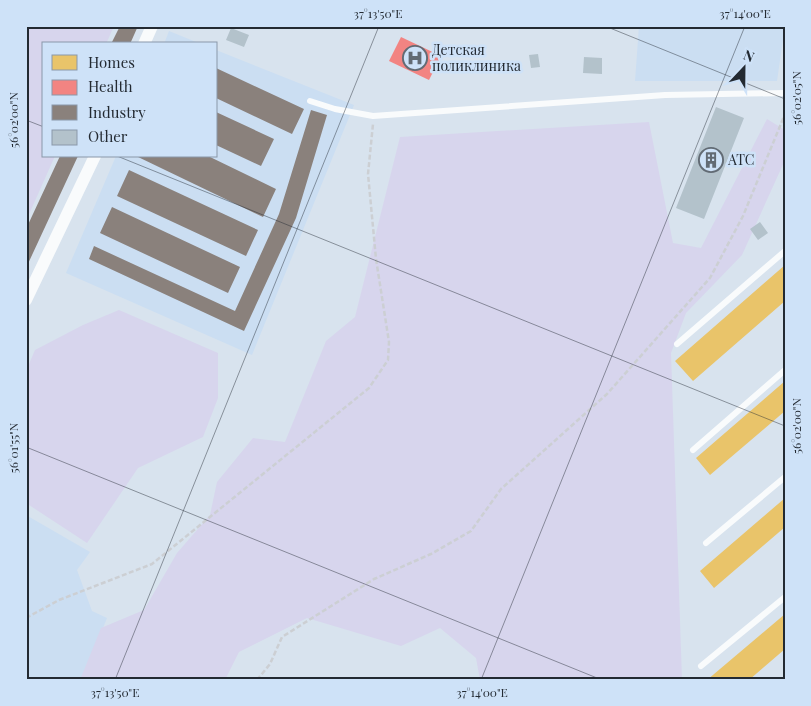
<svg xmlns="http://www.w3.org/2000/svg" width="811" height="706" font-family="'Playfair Display',serif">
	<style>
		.built { fill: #cbdef2 }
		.green { fill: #d7d5ed }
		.homes { fill: #e9c46a }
		.health { fill: #f28482 }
		.industry { fill: #8a817c }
		.building { fill: #b3c2cb }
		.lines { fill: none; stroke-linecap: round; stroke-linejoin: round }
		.path { stroke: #cccfd3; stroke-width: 2.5; stroke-dasharray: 5 2.5; stroke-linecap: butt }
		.lane { stroke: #f9fbfc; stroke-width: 6 }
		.street { stroke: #f9fbfc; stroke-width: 12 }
		.ticks { fill: none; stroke: #232a32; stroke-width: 1; stroke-opacity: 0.45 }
		.labels { text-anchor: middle; stroke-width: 5; stroke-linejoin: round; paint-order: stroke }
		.poi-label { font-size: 14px; fill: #232a32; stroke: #cee2f8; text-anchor: start }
		.neatline { fill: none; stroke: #232a32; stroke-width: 2 }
		.ticks-label { font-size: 12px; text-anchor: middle; fill: #232a32 }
	</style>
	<rect width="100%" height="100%" fill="#d8e3ee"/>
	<path class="built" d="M 639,26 L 785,26 L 777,81 L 635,81 Z
		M 169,31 L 201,44 L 164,44 Z
		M 216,50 L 354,105 L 252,355 L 66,273 L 116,156 L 216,156 Z
		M 26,515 L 90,552 L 77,570 L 92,611 L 107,618 L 82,680 L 26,680 Z"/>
	<path class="green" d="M 26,26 L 114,26 L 106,44 L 44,44 L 44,156 L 55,156 L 26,221 Z
		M 767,119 L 785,130 L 785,160 L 742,255 L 686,313 L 671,353 L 682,680 L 480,680 L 476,658 L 440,628 L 401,646 L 307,618 L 239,652 L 225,680 L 80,680 L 101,628 L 144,610 L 177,553 L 210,515 L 217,482 L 253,438 L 285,442 L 326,341 L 355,317 L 400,137 L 649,122 L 673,243 L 701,248 Z
		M 119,310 L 218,353 L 218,398 L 203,437 L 138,468 L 87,543 L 26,503 L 26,371 L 35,350 L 83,325 Z"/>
	<path class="homes" d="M 785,265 L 785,301 L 693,381 L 675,361 Z
		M 785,381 L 785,411 L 710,475 L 696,458 Z
		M 785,498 L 785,527 L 714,588 L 700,571 Z
		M 785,614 L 785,649 L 749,680 L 707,680 Z"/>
	<path class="health" d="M 401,37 L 441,56 L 429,80 L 389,61 Z"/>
	<path class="industry" d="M 120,26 L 138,26 L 130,44 L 111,44 Z
		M 216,68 L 304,109 L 292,134 L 216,98 Z
		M 311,110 L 327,115 L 296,218 L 244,331 L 89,259 L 94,246 L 235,311 L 279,214 Z
		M 216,112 L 274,139 L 261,166 L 216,145 Z
		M 60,156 L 78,156 L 26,268 L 26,229 Z
		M 136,156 L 208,156 L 276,189 L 263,217 Z
		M 129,170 L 258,230 L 246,256 L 117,196 Z
		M 112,207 L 240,267 L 228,293 L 100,233 Z"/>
	<path class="building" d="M 231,28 L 249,35 L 244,47 L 226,40 Z
		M 538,54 L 540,67 L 531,68 L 529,55 Z
		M 584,57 L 602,58 L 602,74 L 583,73 Z
		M 716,107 L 744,118 L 704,219 L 676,208 Z
		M 760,222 L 768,233 L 758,240 L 750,229 Z"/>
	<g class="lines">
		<path class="path" d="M 26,618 L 59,600 L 152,564 L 369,388 L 388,360 L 389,342 L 376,259 L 368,174 L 373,124
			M 257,680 L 270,664 L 282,637 L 374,579 L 431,554 L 471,531 L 501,489 L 607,394 L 710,278 L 743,216 L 785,114"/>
		<path class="lane" d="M 310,101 L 335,109 L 373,116 L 665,95 L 785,93
			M 677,344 L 785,251
			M 693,450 L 785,370
			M 706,543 L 785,477
			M 701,666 L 785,597"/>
		<path class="street" d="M 144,44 L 152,26
			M 26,300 L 95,156"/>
	</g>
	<path class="ticks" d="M 605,26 L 785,99M 26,120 L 44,127M 117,156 L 785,426M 26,447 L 602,680M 115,680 L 379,26M 481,680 L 745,26"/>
	<defs>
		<symbol id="hospital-ring" viewBox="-11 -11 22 22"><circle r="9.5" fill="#cee2f8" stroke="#626b74" stroke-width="1.5"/><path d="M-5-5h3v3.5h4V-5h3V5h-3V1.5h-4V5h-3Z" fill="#626b74"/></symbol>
		<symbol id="building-ring" viewBox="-11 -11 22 22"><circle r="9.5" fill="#cee2f8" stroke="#626b74" stroke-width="1.5"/><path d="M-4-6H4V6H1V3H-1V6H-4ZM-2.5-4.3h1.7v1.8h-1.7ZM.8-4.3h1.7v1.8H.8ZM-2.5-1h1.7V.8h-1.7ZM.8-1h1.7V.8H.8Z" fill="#626b74"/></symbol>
	</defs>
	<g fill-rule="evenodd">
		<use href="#hospital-ring" x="401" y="44" width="28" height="28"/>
		<use href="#building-ring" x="697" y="146" width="28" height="28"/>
	</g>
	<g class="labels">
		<g class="poi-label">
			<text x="432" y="55">Детская<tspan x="432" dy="16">поликлиника</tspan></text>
			<text x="728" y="165">АТС</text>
		</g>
	</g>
	<rect width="811" height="706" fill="none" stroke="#cee2f8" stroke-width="55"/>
	<rect x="42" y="42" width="175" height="115" fill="#cee2f8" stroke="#8a98a9"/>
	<rect x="52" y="55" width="25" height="15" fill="#e9c46a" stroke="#8a98a9"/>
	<text x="88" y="68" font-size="15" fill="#232a32">Homes</text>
	<rect x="52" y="80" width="25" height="15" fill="#f28482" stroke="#8a98a9"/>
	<text x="88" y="92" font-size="15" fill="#232a32">Health</text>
	<rect x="52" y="105" width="25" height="15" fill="#8a817c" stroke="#8a98a9"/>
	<text x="88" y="118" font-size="15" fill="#232a32">Industry</text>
	<rect x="52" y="130" width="25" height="15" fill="#b3c2cb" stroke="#8a98a9"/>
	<text x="88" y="142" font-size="15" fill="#232a32">Other</text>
	<g transform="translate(744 68) rotate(22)" stroke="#cee2f8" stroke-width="4" paint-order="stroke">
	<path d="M0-4L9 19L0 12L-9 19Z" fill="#232a32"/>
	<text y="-8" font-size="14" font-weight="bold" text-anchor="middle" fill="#232a32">N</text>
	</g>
	<rect x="28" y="28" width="756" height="650" class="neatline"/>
	<g class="ticks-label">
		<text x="378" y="18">37°13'50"E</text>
		<text x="745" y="18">37°14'00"E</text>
		<text transform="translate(797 98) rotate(-90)" y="4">56°02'05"N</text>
		<text transform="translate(14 120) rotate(-90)" y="4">56°02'00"N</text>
		<text transform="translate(797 426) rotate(-90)" y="4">56°02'00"N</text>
		<text transform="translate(14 448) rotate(-90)" y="4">56°01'55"N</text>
		<text x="115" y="697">37°13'50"E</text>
		<text x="482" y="697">37°14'00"E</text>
	</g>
</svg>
